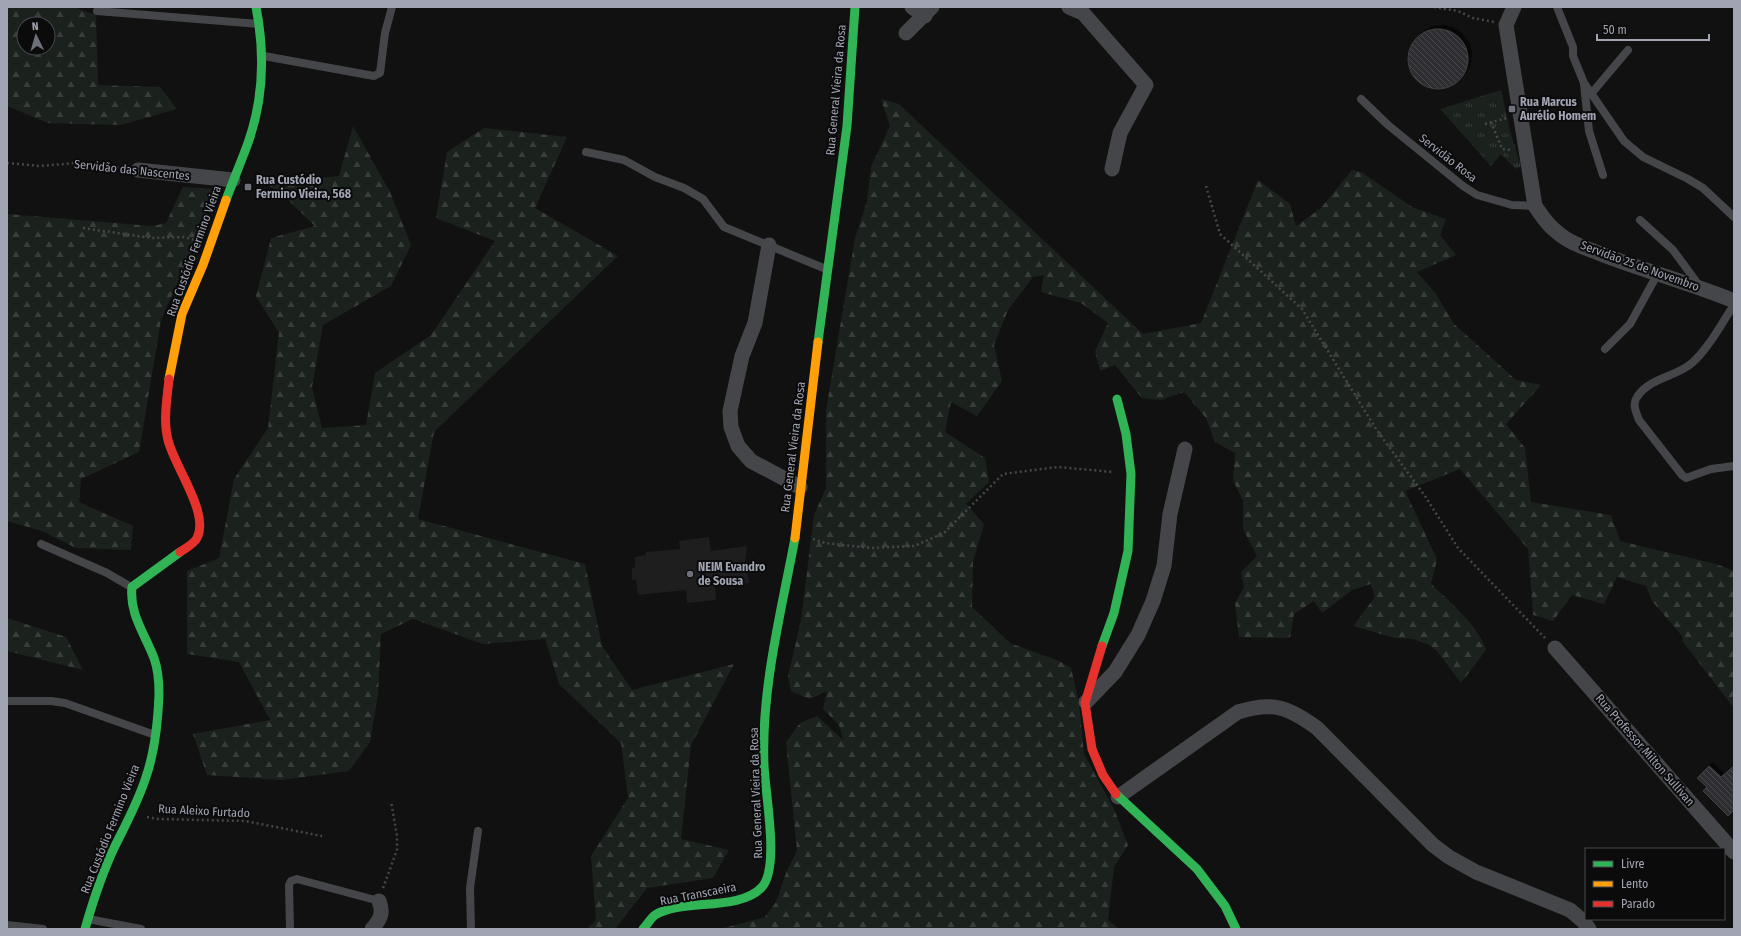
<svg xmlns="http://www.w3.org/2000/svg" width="1741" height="936" font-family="'Fira Sans Condensed',sans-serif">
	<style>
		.built { fill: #1e1e1f }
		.grass { fill: url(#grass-tufts) }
		.forest { fill: url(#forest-firs); fill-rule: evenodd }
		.building { fill: url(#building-back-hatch); stroke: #404044; filter: url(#shadow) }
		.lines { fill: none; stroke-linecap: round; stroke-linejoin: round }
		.path { stroke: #47474b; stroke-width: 2.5; stroke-dasharray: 2 3; stroke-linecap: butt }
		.lane { stroke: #454649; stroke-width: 8 }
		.street { stroke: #454649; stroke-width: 15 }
		.fast { stroke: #30b455; stroke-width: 9 }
		.slow { stroke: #ff9f0a; stroke-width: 9 }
		.jam { stroke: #e5322d; stroke-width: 9 }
		.poi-dot { fill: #6f717a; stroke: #0b0b0c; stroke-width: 1.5 }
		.labels { text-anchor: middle; stroke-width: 4; stroke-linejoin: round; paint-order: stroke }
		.street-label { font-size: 12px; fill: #a1a4b2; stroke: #0b0b0c }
		.poi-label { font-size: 12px; font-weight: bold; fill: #a1a4b2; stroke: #0b0b0c; text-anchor: start }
	</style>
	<defs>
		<pattern id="grass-tufts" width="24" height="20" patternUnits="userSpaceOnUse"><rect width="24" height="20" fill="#1b211c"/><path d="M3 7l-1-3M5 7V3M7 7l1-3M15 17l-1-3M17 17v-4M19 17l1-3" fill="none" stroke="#393e3b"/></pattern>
		<pattern id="forest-firs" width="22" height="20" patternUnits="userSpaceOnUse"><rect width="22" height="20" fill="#1b211c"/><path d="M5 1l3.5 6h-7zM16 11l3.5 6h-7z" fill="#393e3b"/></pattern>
		<pattern id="building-back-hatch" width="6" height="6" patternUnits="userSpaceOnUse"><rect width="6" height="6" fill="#2f2f30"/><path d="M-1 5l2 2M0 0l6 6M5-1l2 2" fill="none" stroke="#4a4a4c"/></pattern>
		<filter id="shadow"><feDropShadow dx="3.5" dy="-3.5" stdDeviation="0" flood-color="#0009"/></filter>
	</defs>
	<rect width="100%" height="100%" fill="#111"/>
	<path class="built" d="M 709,537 L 711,551 L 747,546 L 745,562 L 749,583 L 715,586 L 716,600 L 687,603 L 686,590 L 638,595 L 636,580 L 632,580 L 632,568 L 635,567 L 635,557 L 646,555 L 646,552 L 680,549 L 679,541 Z"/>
	<path class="grass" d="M 1501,90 L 1510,131 L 1521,166 L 1516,169 L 1501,154 L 1491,166 L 1440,109 Z"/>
	<path class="forest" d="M 7,7 L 73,7 L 96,15 L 98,85 L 160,87 L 177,109 L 121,125 L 48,123 L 7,106 ZM 24,24 L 48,24 L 48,48 L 24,48 Z
		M 881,99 L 899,104 L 1143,334 L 1201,323 L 1258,180 L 1290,204 L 1296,226 L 1321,208 L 1352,170 L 1363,173 L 1412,207 L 1446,219 L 1440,235 L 1456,255 L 1417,272 L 1436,294 L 1454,324 L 1516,380 L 1541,385 L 1506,424 L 1525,448 L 1531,502 L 1611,515 L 1620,541 L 1716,564 L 1734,571 L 1734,708 L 1683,642 L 1682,636 L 1652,601 L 1646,586 L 1617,577 L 1604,604 L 1572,595 L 1553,621 L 1533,615 L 1528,549 L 1460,469 L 1405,491 L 1437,559 L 1431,584 C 1449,601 1479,626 1486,650 L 1461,683 L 1437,651 L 1429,645 L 1413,639 L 1395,638 L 1353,626 L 1375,597 L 1371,584 L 1352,590 L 1322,613 L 1314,601 L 1294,614 L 1290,638 L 1239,637 L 1235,603 L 1244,587 L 1241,572 L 1257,556 L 1243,529 L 1243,501 L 1233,480 L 1235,453 L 1215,442 L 1206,418 L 1184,392 L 1161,400 L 1142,398 L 1115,365 L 1100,371 L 1095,351 L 1108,323 L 1081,303 L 1041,292 L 1044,275 L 1033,277 L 1008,310 L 994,345 L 1002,381 L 977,416 L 951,402 L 945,432 L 985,458 L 989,482 L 966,504 L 984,524 L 973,562 L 972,607 L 1010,643 L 1059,661 L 1071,668 L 1079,702 L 1084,754 L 1114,809 L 1128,845 L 1114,867 L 1108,920 L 1119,929 L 720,929 L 765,917 L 776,902 L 786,873 L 797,850 L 786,742 L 800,723 L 817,716 L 843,740 L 839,725 L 823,709 L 827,691 L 810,699 L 791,691 L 788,676 L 801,620 L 814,515 L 826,488 L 826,410 L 855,238 L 867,201 L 871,167 L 890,126 Z
		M 353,126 L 390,192 L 411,245 L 391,286 L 323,325 L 312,387 L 322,428 L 366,425 L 375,373 L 431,335 L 495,241 L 436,218 L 447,152 L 484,128 L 567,137 L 535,208 L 618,256 L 434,432 L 418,519 L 585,564 L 602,646 L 632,690 L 734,664 L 691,745 L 681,839 L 729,850 L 713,878 L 647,888 L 615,929 L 587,929 L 596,920 L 591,856 L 628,798 L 621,743 L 559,684 L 545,639 L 483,644 L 413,619 L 381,634 L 378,694 L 370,742 L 349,771 L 281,780 L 207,775 L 193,734 L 270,720 L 239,662 L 187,654 L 187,571 L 219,558 L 234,479 L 268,428 L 279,333 L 256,296 L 271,238 L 315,226 L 286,198 L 266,183 L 339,176 Z
		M 183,187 L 219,189 L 161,320 L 139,452 L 81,479 L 79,502 L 133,526 L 131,550 L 76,548 L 42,531 L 7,521 L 7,214 L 152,226 L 166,223 Z
		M 7,618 L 66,637 L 83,670 L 7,651 Z"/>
	<path class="building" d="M1408 59a30 30 0 1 1 60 0a30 30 0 1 1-60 0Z
		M 1709,766 L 1721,777 L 1734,766 L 1734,810 L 1728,816 L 1703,791 L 1707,787 L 1697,778 Z"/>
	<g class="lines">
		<path class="path" d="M 1434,7 L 1458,11 L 1473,18 L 1494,22
			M 1491,122 L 1502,149 L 1511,150
			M 1485,124 L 1507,118
			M 7,163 L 40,166 L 75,163 L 124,168
			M 1206,186 L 1220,234 L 1302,309 L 1376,429 L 1425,496 L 1458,548 L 1545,638
			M 83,228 L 152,238 L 184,237 L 195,240
			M 813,539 L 825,543 L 871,548 L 914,546 L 944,533 L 1003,474 L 1058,467 L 1113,472
			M 147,817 L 158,819 L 245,821 L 322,836
			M 383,888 L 397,850 L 397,836 L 391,801"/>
		<path class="lane" d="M 1557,7 L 1573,47 L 1573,56 L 1584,83 L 1624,141 L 1643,157 L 1688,179 L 1703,188 L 1734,217
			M 97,11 L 259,24
			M 264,56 L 374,76 L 380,73 L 385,33 L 392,7
			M 1584,84 L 1589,131 L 1603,175
			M 1591,94 L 1628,50
			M 1361,99 L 1388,125 L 1463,186 L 1477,195 L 1512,205 L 1535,206
			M 586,152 L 624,160 L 655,177 L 684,188 L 703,199 L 724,227 L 826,269
			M 1640,220 L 1673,250 L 1701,288
			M 1734,305 C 1721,324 1709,348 1692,363 C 1676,377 1649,378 1637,397 C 1632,404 1636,412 1639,420 L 1682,475 L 1686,478 L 1711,469 L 1734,466
			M 1605,349 L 1630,324 L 1657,275
			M 41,544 L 107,573 L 131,587
			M 7,701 L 51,701 L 65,703 L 155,735
			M 88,919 L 141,929
			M 7,925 L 43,929
			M 290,929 L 289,885 L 291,881 L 297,879 L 379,901
			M 471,929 L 470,888 L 478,831"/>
		<path class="street" d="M 912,7 L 925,16
			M 1069,7 L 1083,13 L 1146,85 L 1120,133 L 1112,169
			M 1514,7 L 1506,25 L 1535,206 C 1542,216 1547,225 1557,232 C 1569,243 1586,248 1601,254 C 1645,271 1690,283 1734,301
			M 906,33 L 932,7
			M 138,170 L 233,180
			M 769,245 L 755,323 L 742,356 L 730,411 L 731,427 L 738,446 L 751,461 L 800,487
			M 1555,648 L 1734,852
			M 1086,702 L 1115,672 L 1138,635 L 1153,601 L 1164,566 L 1170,514 L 1185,449
			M 1118,797 L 1238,712 C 1273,701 1288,707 1317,728 L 1433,845 L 1449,857 L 1476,872 L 1570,910 L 1583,921 L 1589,929
			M 372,929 C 380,920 384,913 379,901"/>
		<path class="fast" d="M 226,200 C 233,181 241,162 248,143 C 264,98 265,53 256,7
			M 818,342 L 847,126 L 855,7
			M 1102,646 L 1114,613 L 1128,551 L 1131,474 L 1126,434 L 1117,399
			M 1116,794 L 1197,869 L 1225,906 L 1236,929
			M 85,929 C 93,901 102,873 115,846 C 126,824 138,802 146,777 C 155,751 158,721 159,694 C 159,682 158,669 154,658 C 145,634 129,614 132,587 L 180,552
			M 643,929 C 647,925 650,919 655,915 C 682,898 739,912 762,887 C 780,867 765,793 764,765 C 761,689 781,613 795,538"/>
		<path class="slow" d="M 169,379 L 182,314 L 203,265 L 226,200
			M 795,538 L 818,342"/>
		<path class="jam" d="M 169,379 C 167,399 163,421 168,440 C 174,466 210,513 197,538 C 194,544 186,548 180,552
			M 1102,646 L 1085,703 L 1092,749 L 1103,775 L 1116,794"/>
	</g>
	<g class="poi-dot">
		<rect x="1508" y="105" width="8" height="8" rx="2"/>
		<rect x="244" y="183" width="8" height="8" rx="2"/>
		<circle cx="690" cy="574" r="4"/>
	</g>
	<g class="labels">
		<g class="street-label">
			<text transform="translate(836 90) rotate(-85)" y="4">Rua General Vieira da Rosa</text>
			<text transform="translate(1448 158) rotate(38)" y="4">Servidão Rosa</text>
			<text transform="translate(132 170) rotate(6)" y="4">Servidão das Nascentes</text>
			<text transform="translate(194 251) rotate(-70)" y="4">Rua Custódio Fermino Vieira</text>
			<text transform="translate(1640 266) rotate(20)" y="4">Servidão 25 de Novembro</text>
			<text transform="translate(793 447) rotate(-83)" y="4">Rua General Vieira da Rosa</text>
			<text transform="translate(1645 750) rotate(49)" y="4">Rua Professor Milton Sullivan</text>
			<text transform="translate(756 793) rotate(-92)" y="4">Rua General Vieira da Rosa</text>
			<text transform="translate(204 811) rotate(3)" y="4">Rua Aleixo Furtado</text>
			<text transform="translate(110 829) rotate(-68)" y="4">Rua Custódio Fermino Vieira</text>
			<text transform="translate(698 894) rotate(-11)" y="4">Rua Transcaeira</text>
		</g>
		<g class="poi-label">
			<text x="1520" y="106">Rua Marcus<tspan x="1520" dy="14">Aurélio Homem</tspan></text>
			<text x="256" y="184">Rua Custódio<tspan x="256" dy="14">Fermino Vieira, 568</tspan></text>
			<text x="698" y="571">NEIM Evandro<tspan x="698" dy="14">de Sousa</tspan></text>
		</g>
	</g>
	<rect width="1741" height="936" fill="none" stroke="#a1a4b2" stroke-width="16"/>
	<rect x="1585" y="848" width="140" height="72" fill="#0b0b0c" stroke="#47484e"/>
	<rect x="1593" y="861" width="20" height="6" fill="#30b455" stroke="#47484e"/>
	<text x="1621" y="868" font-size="12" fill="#a1a4b2">Livre</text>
	<rect x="1593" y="881" width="20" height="6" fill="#ff9f0a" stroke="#47484e"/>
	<text x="1621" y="888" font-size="12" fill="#a1a4b2">Lento</text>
	<rect x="1593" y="901" width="20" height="6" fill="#e5322d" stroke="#47484e"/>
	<text x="1621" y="908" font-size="12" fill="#a1a4b2">Parado</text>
	<g transform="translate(36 36) rotate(355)"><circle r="19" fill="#0b0b0c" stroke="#47484e"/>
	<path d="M0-3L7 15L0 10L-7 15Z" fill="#6f717a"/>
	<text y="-6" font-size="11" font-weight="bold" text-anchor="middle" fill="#a1a4b2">N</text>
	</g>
	<path d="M1597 34v6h112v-6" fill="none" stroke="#a1a4b2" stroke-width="2"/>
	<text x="1603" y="34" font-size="12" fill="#a1a4b2" stroke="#0b0b0c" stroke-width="3" paint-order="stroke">50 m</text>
</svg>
